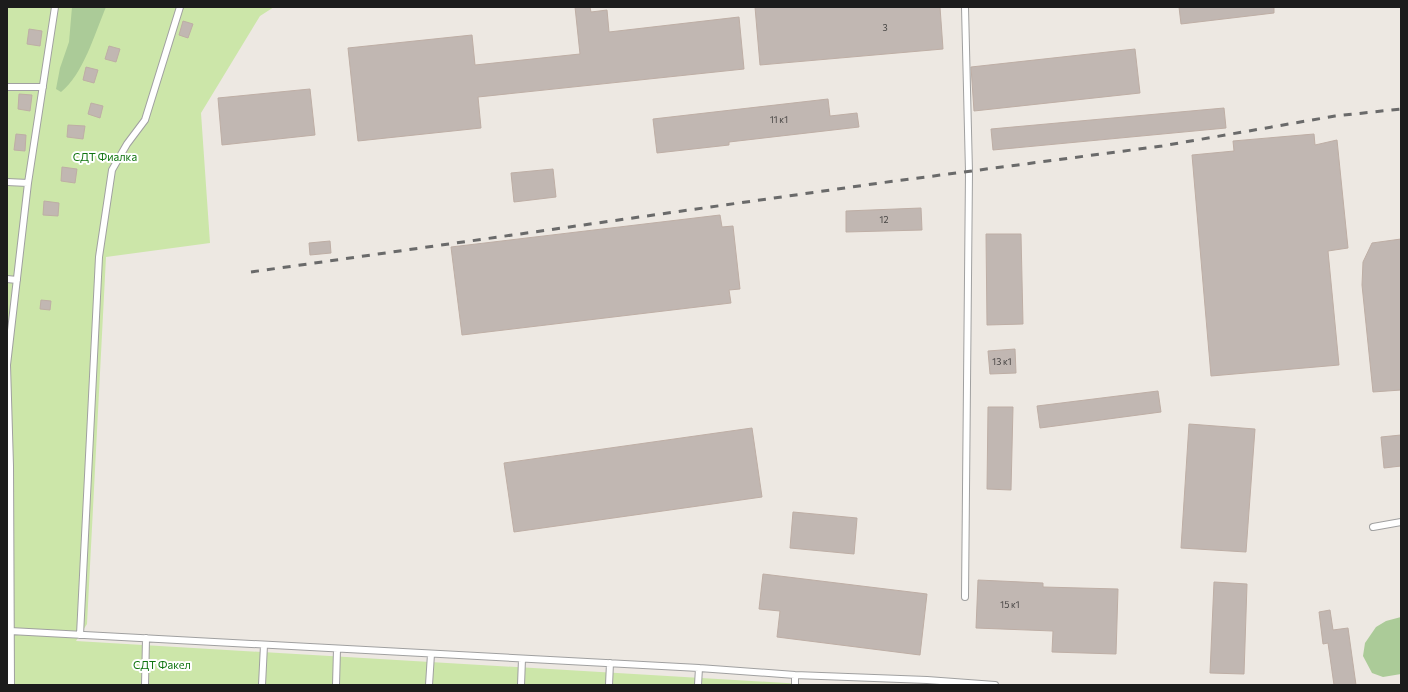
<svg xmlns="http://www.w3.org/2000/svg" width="1408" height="692" font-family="Commissioner,sans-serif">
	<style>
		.grass { fill: #cce6a9 }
		.forest { fill: #abcb98 }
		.building { fill: #c1b7b2; stroke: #beaea5 }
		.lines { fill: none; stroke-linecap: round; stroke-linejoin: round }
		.lane-casing { stroke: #a0a0a0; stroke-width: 8 }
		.lane { stroke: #fff; stroke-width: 6 }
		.rail { stroke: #6a6a6a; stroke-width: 3; stroke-dasharray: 8 8; stroke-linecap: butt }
		.labels { text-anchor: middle; stroke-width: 4; stroke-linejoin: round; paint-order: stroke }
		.number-label { font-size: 9px; fill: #454342 }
		.park-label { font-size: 11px; fill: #107410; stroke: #fff }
	</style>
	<rect width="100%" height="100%" fill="#ede8e2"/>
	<path class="grass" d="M 7,7 L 274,7 L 260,16 L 201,113 L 210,243 L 106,257 L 87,624 L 76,641 L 819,685 L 7,685 Z"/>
	<path class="forest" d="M 72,7 L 106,7 C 95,33 83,75 61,92 L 56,89 L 60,68 L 69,42 Z
		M 1401,617 L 1401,674 L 1383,677 L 1372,673 L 1363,656 L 1365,643 L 1376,627 L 1386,621 Z"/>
	<path class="building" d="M 575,7 L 590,7 L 591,12 L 607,10 L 609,32 L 739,17 L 744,69 L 478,97 L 481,128 L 358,141 L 348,48 L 472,35 L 475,65 L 580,54 Z
		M 755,7 L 940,7 L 943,49 L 760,65 Z
		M 1179,7 L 1274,7 L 1274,13 L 1181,24 Z
		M 183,21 L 193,24 L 188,38 L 179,35 Z
		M 29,29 L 42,31 L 40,46 L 27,44 Z
		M 109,46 L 120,49 L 116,62 L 105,59 Z
		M 1135,49 L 1140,93 L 974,111 L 971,67 Z
		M 86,67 L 98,70 L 94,83 L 83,80 Z
		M 310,89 L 315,135 L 222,145 L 218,98 Z
		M 19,94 L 32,95 L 30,111 L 18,109 Z
		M 828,99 L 830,116 L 857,113 L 859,127 L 729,142 L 729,145 L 657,153 L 653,119 Z
		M 91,103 L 103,106 L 100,118 L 88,114 Z
		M 1224,108 L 1226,128 L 993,150 L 991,129 Z
		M 68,125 L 85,126 L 83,139 L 67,137 Z
		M 16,134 L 26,135 L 25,151 L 14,150 Z
		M 1314,134 L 1315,145 L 1337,140 L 1348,248 L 1328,251 L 1339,365 L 1211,376 L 1192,155 L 1234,151 L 1233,141 Z
		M 62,167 L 77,169 L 75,183 L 61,181 Z
		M 553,169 L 556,197 L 514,202 L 511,173 Z
		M 44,201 L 59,203 L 58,216 L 43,215 Z
		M 921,208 L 922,230 L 846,232 L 846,211 Z
		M 720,215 L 722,227 L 733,226 L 740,289 L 729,290 L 731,303 L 462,335 L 451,247 Z
		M 986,234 L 1021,234 L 1023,324 L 987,325 Z
		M 1401,239 L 1401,390 L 1373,392 L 1362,285 L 1363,262 L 1372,243 Z
		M 330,241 L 331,253 L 310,255 L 309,243 Z
		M 41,300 L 51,301 L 50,310 L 40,309 Z
		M 1015,349 L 1016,373 L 990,374 L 988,351 Z
		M 1158,391 L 1161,412 L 1040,428 L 1037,406 Z
		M 988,407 L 1013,407 L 1011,490 L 987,489 Z
		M 1189,424 L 1255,429 L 1246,552 L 1181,548 Z
		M 752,428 L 762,497 L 514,532 L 504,463 Z
		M 1401,435 L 1401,466 L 1384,468 L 1381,437 Z
		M 793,512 L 857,518 L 854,554 L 790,548 Z
		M 763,574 L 927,594 L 920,655 L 777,637 L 780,611 L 759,609 Z
		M 978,580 L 1043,583 L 1043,587 L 1118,589 L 1116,654 L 1052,652 L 1053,631 L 976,628 Z
		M 1214,582 L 1247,584 L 1244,674 L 1210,673 Z
		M 1330,610 L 1333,630 L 1348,628 L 1356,685 L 1334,685 L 1328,643 L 1323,644 L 1319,612 Z"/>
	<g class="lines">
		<defs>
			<path id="lane" d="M 965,7 L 969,172 L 965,597
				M 7,87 L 43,87
				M 7,182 L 28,183
				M 7,279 L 17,280
				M 1373,527 L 1401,522
				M 10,631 L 699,668 L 795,675 L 927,680 L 995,685
				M 80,635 L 99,257 L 112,170 L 127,144 L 145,120 L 180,7
				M 11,685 L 10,466 L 7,365 L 28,183 L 55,7
				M 145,685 L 146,638
				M 262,685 L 264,645
				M 336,685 L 337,649
				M 429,685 L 431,654
				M 521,685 L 522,659
				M 609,685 L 610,663
				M 698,685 L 699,668
				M 795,685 L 795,675"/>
		</defs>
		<use href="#lane" class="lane-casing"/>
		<use href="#lane" class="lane"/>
		<path class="rail" d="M 251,272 L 880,183 L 1162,146 L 1335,116 L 1401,109"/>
	</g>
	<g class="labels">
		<g class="number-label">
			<text x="885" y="31">3</text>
			<text x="779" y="123">11 к1</text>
			<text x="884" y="223">12</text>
			<text x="1002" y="365">13 к1</text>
			<text x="1010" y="608">15 к1</text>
		</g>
		<g class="park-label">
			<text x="105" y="161">СДТ Фиалка</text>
			<text x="162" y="669">СДТ Факел</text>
		</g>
	</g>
	<rect width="1408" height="692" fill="none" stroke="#1c1c1c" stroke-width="16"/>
</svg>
